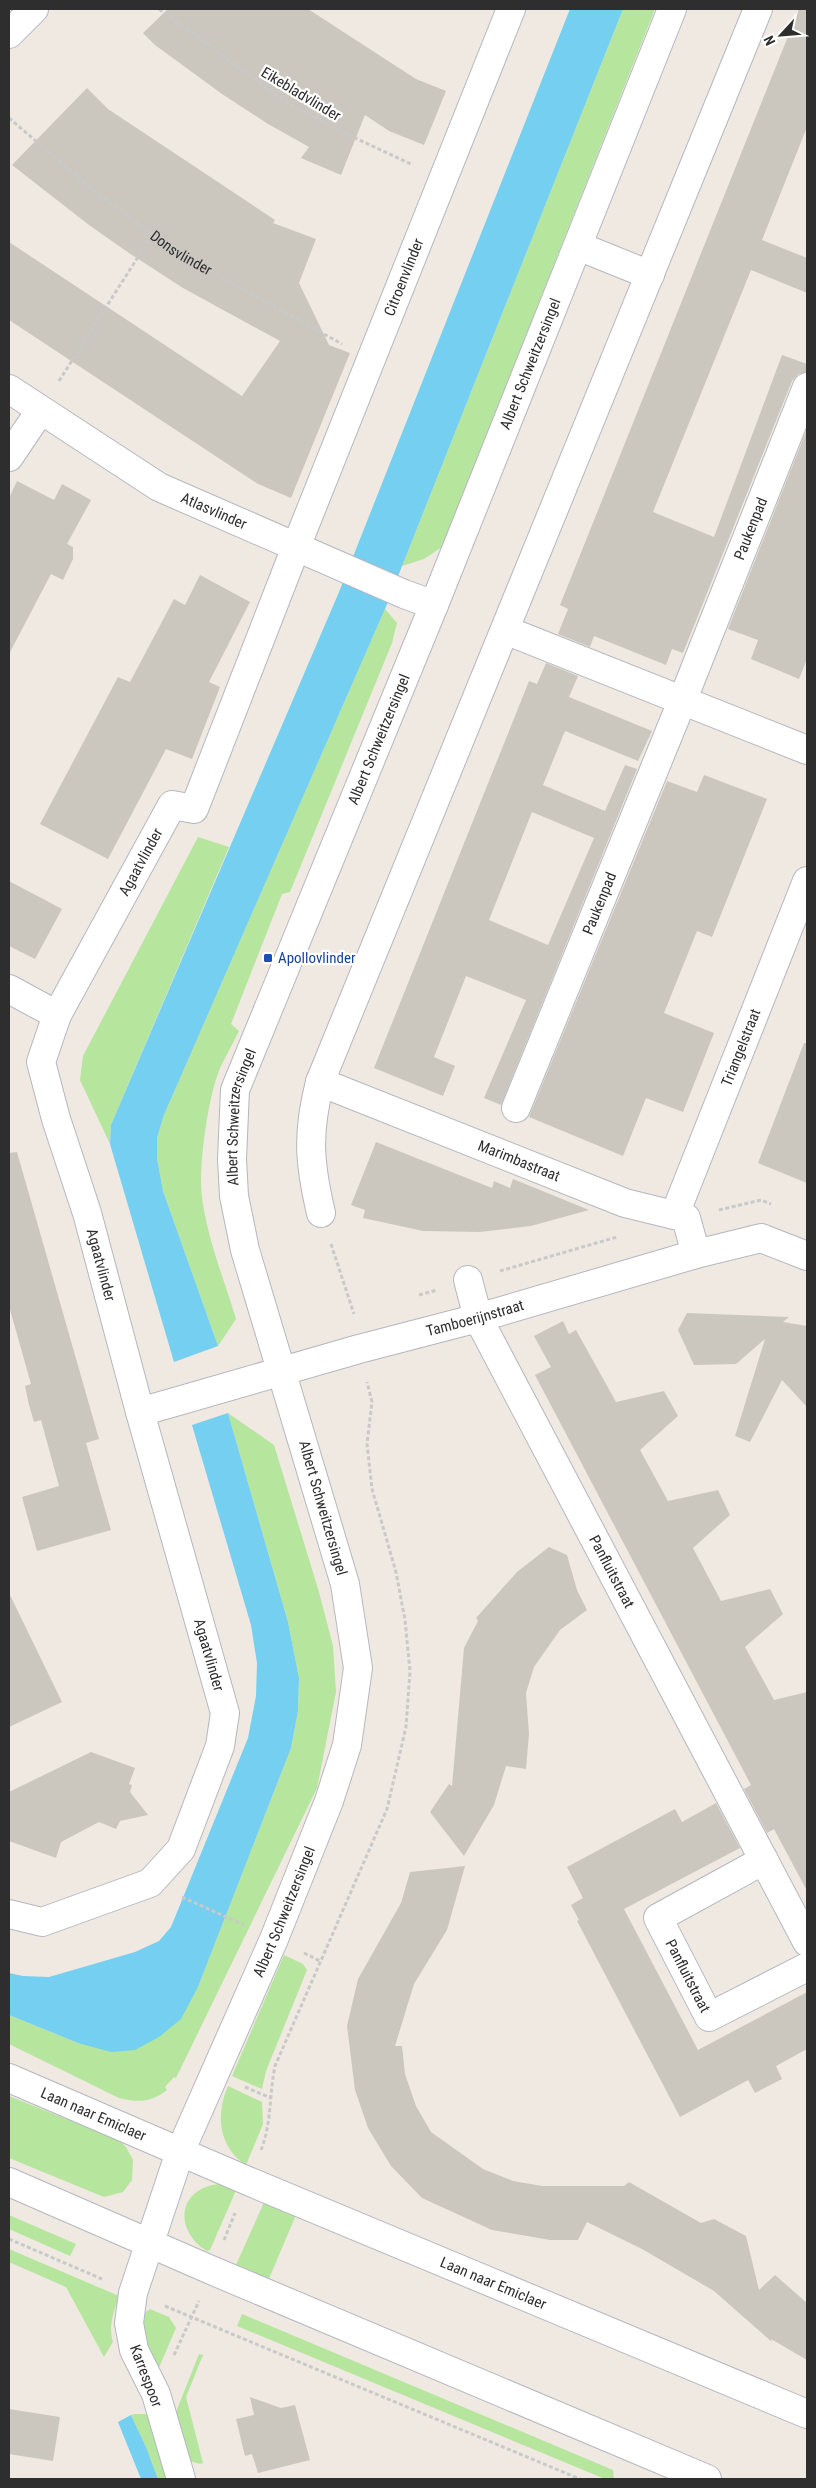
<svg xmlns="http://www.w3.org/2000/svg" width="816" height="2488" font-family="'Roboto Condensed',sans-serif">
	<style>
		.green { fill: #b6e59e }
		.water { fill: #75cff0 }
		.building { fill: #cbc7bf; fill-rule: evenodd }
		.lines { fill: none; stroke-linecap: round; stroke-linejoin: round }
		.minor-casing { stroke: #b4b7c1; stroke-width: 30 }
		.path { stroke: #c9c9c9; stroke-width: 3; stroke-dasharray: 4 2.5; stroke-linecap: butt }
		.minor { stroke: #fff; stroke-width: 28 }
		.transit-dot { fill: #1a4fb4; stroke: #fff; stroke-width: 2 }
		.labels { text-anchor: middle; stroke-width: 4.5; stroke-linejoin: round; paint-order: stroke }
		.street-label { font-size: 15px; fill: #2e2e2e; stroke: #fff }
		.transit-label { font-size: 15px; fill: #164399; stroke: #fff; text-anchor: start }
	</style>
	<rect width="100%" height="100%" fill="#efe9e1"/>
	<path class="green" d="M 623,9 L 655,9 L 442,547 L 424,559 L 402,566 Z
		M 385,609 L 397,623 L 392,643 L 290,892 L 282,894 L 231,1024 L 239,1031 C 233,1043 226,1056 220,1068 C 208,1097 198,1166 202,1197 C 207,1238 224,1279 236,1319 L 218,1346 L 163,1191 L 157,1158 L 157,1138 L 164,1115 Z
		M 198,837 L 229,847 L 111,1125 L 110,1144 L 80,1080 L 83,1056 Z
		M 228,1413 L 274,1445 L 319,1592 L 333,1646 L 336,1692 L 317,1788 L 176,2078 L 174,2077 L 165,2087 L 167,2090 C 152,2102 138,2103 119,2098 L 9,2044 L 9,2015 L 78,2043 L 198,1987 L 291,1748 L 298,1711 L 299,1678 L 288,1622 Z
		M 284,1955 L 303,1964 L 307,1970 L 266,2071 L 262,2089 L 232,2076 Z
		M 228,2086 L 262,2102 L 263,2124 L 246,2165 C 219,2147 215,2115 228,2086 Z
		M 9,2096 L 119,2140 L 126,2147 L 133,2160 L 132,2180 L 123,2192 L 104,2197 L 9,2158 Z
		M 218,2184 L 237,2188 L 210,2250 L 207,2251 C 173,2230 178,2189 218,2184 Z
		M 265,2200 L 296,2215 L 268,2281 L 237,2267 L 236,2265 Z
		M 9,2215 L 76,2244 L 70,2256 L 9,2229 Z
		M 9,2249 L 119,2296 C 114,2311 108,2326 113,2342 L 104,2357 L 66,2287 L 9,2262 Z
		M 150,2309 L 169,2317 L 176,2328 L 158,2370 C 147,2348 143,2339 143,2314 Z
		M 242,2314 L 613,2470 L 614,2479 L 605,2479 L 237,2326 Z
		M 199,2354 L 203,2355 L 186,2397 L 203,2463 L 200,2464 L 190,2461 L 176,2412 Z
		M 134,2414 L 148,2414 L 167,2479 L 158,2479 L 146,2447 L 131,2415 Z"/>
	<path class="water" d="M 570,9 L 623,9 L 385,609 L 164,1115 L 157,1138 L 157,1158 L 163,1191 L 218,1346 L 174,1362 L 110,1144 L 111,1125 L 339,592 Z
		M 228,1413 L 288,1622 L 299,1678 L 298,1711 L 291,1748 L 198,1987 L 181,2019 L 159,2037 L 135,2050 L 111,2052 L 78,2043 L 9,2015 L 9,1973 L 23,1976 L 49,1977 L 135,1952 L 159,1941 L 171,1927 L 248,1738 L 256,1696 L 257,1663 L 251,1625 L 192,1425 Z
		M 131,2415 L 146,2447 L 158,2479 L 141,2479 L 118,2422 Z"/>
	<path class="building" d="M 168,9 L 308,9 L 416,79 L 446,91 L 424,145 L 389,131 L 365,115 L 341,175 L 301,158 L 309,147 L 268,124 L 222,94 L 155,45 L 143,33 Z
		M 799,9 L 807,9 L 807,127 L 762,240 L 807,258 L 807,293 L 751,270 L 653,512 L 714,537 L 782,355 L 807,364 L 807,372 L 798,374 L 792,381 L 683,653 L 672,649 L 666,665 L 594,636 L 590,647 L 558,634 L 568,609 L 560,605 Z
		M 87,88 L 108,109 L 275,220 L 273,223 L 316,239 L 299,283 L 329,345 L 350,353 L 291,498 L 258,484 L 9,320 L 9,242 L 242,396 L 280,341 L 183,288 L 129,253 L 89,225 L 12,165 Z
		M 807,429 L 807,659 L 799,679 L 751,659 L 758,640 L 728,629 Z
		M 17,481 L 54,500 L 62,484 L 91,500 L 67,544 L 73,547 L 73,559 L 63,580 L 51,574 L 9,654 L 9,498 Z
		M 200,575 L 250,602 L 209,682 L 220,687 L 192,759 L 166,749 L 108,859 L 40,824 L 118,677 L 130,682 L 174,599 L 185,605 Z
		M 546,663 L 578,676 L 569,697 L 652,731 L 638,761 L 565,731 L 543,785 L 605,811 L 625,765 L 637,769 L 501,1105 L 484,1098 L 526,1000 L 466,976 L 434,1057 L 455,1066 L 443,1096 L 374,1068 L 529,681 L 537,684 ZM 532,812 L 594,838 L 548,945 L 489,920 Z
		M 704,775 L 767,799 L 712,937 L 697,931 L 664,1013 L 714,1033 L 683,1112 L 646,1098 L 623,1156 L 529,1117 L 667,781 L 697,792 Z
		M 9,881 L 62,909 L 35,959 L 9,946 Z
		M 804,1043 L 807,1043 L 807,1183 L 758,1163 Z
		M 376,1142 L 492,1188 L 494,1181 L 510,1188 L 513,1179 L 589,1210 L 531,1226 L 480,1232 L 423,1231 L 363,1218 L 365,1210 L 351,1205 Z
		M 17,1152 L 99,1439 L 86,1443 L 111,1530 L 37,1551 L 22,1497 L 59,1486 L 41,1420 L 34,1422 L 29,1405 L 25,1386 L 31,1384 L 9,1306 L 9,1153 Z
		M 687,1313 L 789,1317 L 783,1322 L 807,1326 L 807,1407 L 782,1380 L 750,1442 L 735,1436 L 765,1339 L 736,1364 L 694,1365 L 678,1330 Z
		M 563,1321 L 569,1334 L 576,1330 L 616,1402 L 664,1391 L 678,1416 L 640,1450 L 668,1501 L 718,1490 L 730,1515 L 693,1548 L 721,1601 L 770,1589 L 783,1614 L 745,1647 L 774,1700 L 807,1692 L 807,1891 L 774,1829 L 767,1833 L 744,1789 L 751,1785 L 535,1375 L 551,1367 L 534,1336 Z
		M 549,1547 L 567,1555 L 577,1590 L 587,1610 L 560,1630 L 534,1667 L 526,1693 L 529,1734 L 526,1769 L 506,1766 L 494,1805 L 464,1856 L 430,1812 L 449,1784 L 452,1786 L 464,1648 L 478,1621 L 476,1618 L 517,1572 Z
		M 9,1593 L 62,1702 L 9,1727 Z
		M 91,1752 L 135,1768 L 129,1784 L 132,1785 L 130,1792 L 148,1815 L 120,1821 L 116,1829 L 99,1822 L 61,1842 L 56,1858 L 9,1841 L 9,1792 Z
		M 716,1803 L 740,1848 L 624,1909 L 698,2050 L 807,1992 L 807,2049 L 776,2066 L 782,2079 L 755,2093 L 748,2080 L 680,2117 L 577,1921 L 579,1920 L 571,1905 L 583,1898 L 567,1867 L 675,1809 L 682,1822 Z
		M 465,1866 L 447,1930 L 414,1984 L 395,2046 L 402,2046 L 405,2074 L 416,2106 L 431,2132 L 483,2169 L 513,2181 L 542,2186 L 624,2186 L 629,2182 L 701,2223 L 714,2219 L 746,2236 L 759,2290 L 775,2275 L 807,2303 L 807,2360 L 771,2339 L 772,2342 L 714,2291 L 642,2249 L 587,2222 L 578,2240 L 550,2240 L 492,2230 L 422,2198 L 391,2166 L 368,2128 L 355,2090 L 347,2026 L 358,1979 L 401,1903 L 410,1872 Z
		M 250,2397 L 281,2408 L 295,2405 L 310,2460 L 258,2473 L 252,2454 L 245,2456 L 236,2419 L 254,2415 Z
		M 9,2409 L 60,2417 L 53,2461 L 9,2454 Z"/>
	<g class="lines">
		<defs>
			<g id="minor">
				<path d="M 9,34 L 34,9"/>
				<path d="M 578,246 L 650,275"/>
				<path id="s2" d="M 9,389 L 159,487 L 404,594 L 434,605"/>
				<path d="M 9,457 L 40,411"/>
				<path d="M 505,630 L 807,750"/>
				<path d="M 9,989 L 57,1015"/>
				<path id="s3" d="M 320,1082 L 625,1203 L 686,1218 L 696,1254"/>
				<path id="s4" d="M 516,1108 L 683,699 L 807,387"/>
				<path d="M 321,1213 C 309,1162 307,1133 320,1082 L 758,9"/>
				<path id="s5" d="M 675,1214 L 807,881"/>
				<path id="s6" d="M 468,1280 L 478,1318 L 807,1942"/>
				<path id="s7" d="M 140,1412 L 359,1349 L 478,1318 L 696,1254 L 761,1238 L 807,1256"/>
				<path id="s8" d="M 764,1860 L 658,1918 L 709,2017 L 807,1967"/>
				<path id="s9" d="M 9,1914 L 42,1922 L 150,1883 L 181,1849 L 220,1746 L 225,1713 L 140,1412 L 87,1213 L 56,1119 L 41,1062 L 57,1015 L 172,805 L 194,809 L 296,547 L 511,9"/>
				<path id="s10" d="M 9,2078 L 248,2181 L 807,2414"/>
				<path d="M 9,2182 L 211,2270 L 707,2479"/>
				<path id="s11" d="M 181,2479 L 156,2394 L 134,2350 L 129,2323 L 133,2293 L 180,2152 L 274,1939 L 329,1801 L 347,1745 L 358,1668 L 345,1584 L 245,1250 L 234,1196 L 232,1159 L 235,1090 L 434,605 L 672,9"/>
			</g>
		</defs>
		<use href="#minor" class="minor-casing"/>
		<g class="path">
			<path d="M 159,9 L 288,103 L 336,129 L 413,165"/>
			<path id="s1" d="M 9,118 L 92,189 L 176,252 L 342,344"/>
			<path d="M 59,381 L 152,235"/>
			<path d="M 719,1210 L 761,1200 L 771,1204"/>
			<path d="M 331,1244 L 354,1314"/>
			<path d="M 500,1271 L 617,1237"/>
			<path d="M 419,1295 L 437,1290"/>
			<path d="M 182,1897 L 244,1925"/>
			<path d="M 304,1953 L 320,1961"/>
			<path d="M 245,2087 L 271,2098"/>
			<path d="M 261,2150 C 272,2122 269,2095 275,2066 L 387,1809 L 406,1727 L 410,1671 L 405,1620 L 396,1572 L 372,1489 L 367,1444 L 372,1402 L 367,1382"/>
			<path d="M 9,2239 L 102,2279"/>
			<path d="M 224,2240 L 235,2213"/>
			<path d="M 165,2306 L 580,2479"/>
			<path d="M 174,2355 L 199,2301"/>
		</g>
		<use href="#minor" class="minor"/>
	</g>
	<rect class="transit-dot" x="263" y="953" width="10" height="10" rx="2.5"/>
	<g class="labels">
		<g class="street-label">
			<text transform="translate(301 94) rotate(31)" y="5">Eikebladvlinder</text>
			<text dy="5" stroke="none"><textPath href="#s1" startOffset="219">Donsvlinder</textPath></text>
			<text dy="5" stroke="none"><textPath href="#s9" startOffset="1898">Citroenvlinder</textPath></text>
			<text dy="5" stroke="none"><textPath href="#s11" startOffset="2241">Albert Schweitzersingel</textPath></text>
			<text dy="5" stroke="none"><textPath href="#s2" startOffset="239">Atlasvlinder</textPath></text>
			<text dy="5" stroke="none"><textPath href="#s4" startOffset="625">Paukenpad</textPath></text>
			<text dy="5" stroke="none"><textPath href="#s11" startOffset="1836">Albert Schweitzersingel</textPath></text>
			<text dy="5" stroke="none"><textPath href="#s9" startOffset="1239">Agaatvlinder</textPath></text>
			<text dy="5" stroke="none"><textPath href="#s4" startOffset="221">Paukenpad</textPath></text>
			<text dy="5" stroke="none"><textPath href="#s5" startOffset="179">Triangelstraat</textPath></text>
			<text dy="5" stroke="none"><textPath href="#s11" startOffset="1431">Albert Schweitzersingel</textPath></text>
			<text dy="5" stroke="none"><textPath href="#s3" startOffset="214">Marimbastraat</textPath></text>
			<text transform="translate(101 1265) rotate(75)" y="5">Agaatvlinder</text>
			<text dy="5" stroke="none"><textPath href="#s7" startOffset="348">Tamboerijnstraat</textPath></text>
			<text transform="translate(323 1508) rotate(74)" y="5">Albert Schweitzersingel</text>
			<text dy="5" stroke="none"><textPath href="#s6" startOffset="326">Panfluitstraat</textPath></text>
			<text transform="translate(209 1655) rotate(74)" y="5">Agaatvlinder</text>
			<text dy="5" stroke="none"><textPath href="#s11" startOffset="606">Albert Schweitzersingel</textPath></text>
			<text dy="5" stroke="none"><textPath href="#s8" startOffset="186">Panfluitstraat</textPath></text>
			<text dy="5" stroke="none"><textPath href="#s10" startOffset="92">Laan naar Emiclaer</textPath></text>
			<text dy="5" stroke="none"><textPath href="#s10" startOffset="526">Laan naar Emiclaer</textPath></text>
			<text transform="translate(146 2376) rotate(69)" y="5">Karrespoor</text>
		</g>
		<g class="transit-label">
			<text x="278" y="963">Apollovlinder</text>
		</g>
	</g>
	<rect width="816" height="2488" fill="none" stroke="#2e2e2e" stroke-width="20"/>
	<g transform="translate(781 35) rotate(244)" stroke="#ffffff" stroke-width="4" paint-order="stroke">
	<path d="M0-4L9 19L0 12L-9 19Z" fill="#2e2e2e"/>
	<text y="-8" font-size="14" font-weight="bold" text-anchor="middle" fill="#2e2e2e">N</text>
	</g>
</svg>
